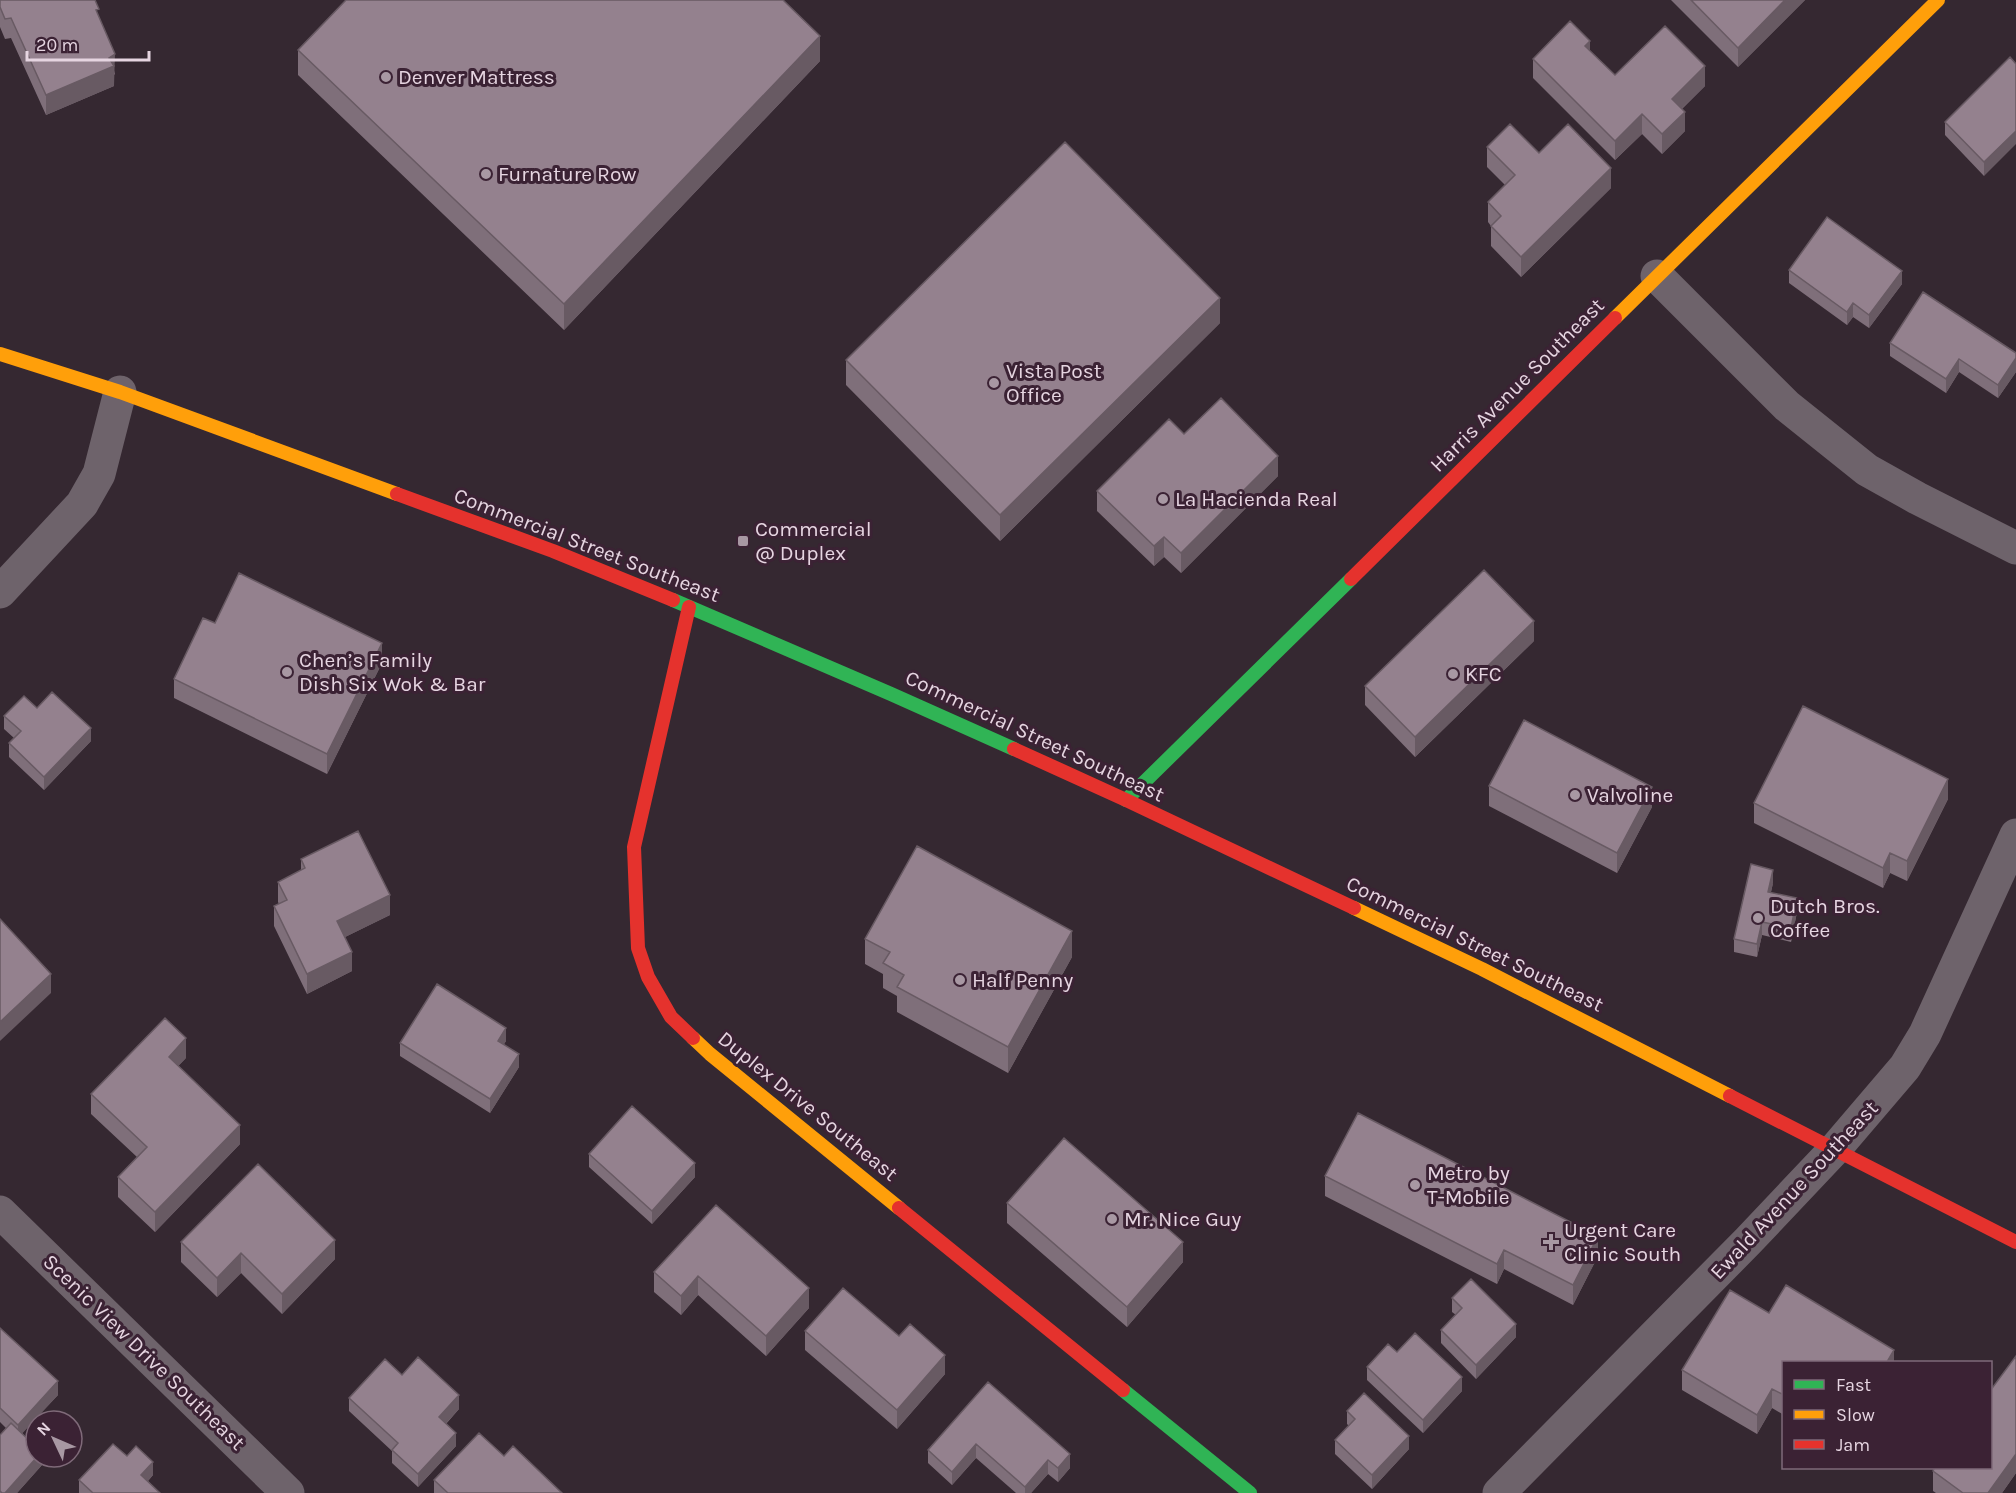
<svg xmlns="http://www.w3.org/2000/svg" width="2016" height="1493" font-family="Karla,sans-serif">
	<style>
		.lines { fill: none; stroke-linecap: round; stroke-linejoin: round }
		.street { stroke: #6e636b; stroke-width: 33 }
		.fast { stroke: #30b455; stroke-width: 14 }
		.slow { stroke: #ff9f0a; stroke-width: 14 }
		.jam { stroke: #e5322d; stroke-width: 14 }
		.wall { fill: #7f6f7a }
		.shaded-wall { fill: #685a63 }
		.building { fill: #94818e; stroke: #685a63; stroke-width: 1.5 }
		.poi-dot { fill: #a898a3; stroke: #3b2234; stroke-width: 2 }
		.labels { text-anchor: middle; stroke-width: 6; stroke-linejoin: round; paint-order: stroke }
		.poi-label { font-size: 21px; fill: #e6d5e1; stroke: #3b2234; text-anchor: start }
		.street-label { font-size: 21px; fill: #e6d5e1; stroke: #3b2234 }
	</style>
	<rect width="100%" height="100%" fill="#352831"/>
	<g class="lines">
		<path class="street" d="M 1657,276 L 1787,406 L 1867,470 L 1917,498 L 2016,548
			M 0,592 L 82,504 L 99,474 L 120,392
			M 0,1212 L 288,1493
			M 1499,1493 L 1748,1241 L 1835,1149 L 1905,1067 L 1925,1034 L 2016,835"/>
		<path class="fast" d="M 673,600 L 891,694 L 1014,749
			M 1126,800 L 1351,579
			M 1123,1390 L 1250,1493"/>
		<path class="slow" d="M 1615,318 L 1938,0
			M 0,354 L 120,392 L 397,494
			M 1354,908 L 1482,969 L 1730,1096
			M 693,1038 L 710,1054 L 899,1208"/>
		<path class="jam" d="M 397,494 L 553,551 L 673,600
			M 1351,579 L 1615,318
			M 689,607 L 634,847 L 638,948 L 648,977 L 671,1017 L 693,1038
			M 1014,749 L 1126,800 L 1354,908
			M 1730,1096 L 2016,1242
			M 899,1208 L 1123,1390"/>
	</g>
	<path class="wall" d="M 0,0 L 99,17 L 115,74 L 114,75 L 114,86 L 46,115 L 11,38 L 5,39 L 0,27 Z
		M 1671,0 L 1805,0 L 1738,67 Z
		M 298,50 L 820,61 L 564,330 L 298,75 Z
		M 1590,51 L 1615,75 L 1705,86 L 1682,109 L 1685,131 L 1662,154 L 1642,134 L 1615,160 L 1533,78 L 1533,59 Z
		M 2016,64 L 1984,176 L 1945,135 L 1945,122 Z
		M 1487,147 L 1539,153 L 1611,188 L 1521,277 L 1491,246 L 1491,226 L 1488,222 L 1488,202 L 1505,185 L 1487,167 Z
		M 1789,270 L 1902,284 L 1869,328 L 1853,317 L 1847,325 L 1789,283 Z
		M 1220,323 L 1000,541 L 846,385 L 846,360 Z
		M 1890,343 L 2016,353 L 2016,372 L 1998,398 L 1959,372 L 1946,393 L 1890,356 Z
		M 1184,434 L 1278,476 L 1181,573 L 1164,557 L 1154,566 L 1097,511 L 1097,491 Z
		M 215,623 L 382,663 L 327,774 L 174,698 L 174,679 Z
		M 1534,641 L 1415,757 L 1365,705 L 1365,686 Z
		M 37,708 L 91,741 L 44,790 L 9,757 L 9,743 L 14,738 L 4,729 L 4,716 Z
		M 1489,786 L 1652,807 L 1617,873 L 1489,806 Z
		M 1948,799 L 1907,881 L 1890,873 L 1883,888 L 1754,823 L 1754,803 Z
		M 301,859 L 390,915 L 345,937 L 352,971 L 307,994 L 274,926 L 274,906 L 279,904 L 278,902 L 278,882 L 301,871 Z
		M 1773,883 L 1771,892 L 1797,912 L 1791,942 L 1762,935 L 1757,957 L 1734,952 L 1734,939 Z
		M 865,939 L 1072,957 L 1008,1073 L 897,1012 L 897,996 L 883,988 L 883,974 L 865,964 Z
		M 506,1041 L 504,1044 L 519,1067 L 490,1113 L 400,1056 L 400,1043 Z
		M 186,1058 L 178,1066 L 240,1144 L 155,1232 L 118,1197 L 118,1177 L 137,1157 L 91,1114 L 91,1094 Z
		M 589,1154 L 695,1177 L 652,1224 L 589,1167 Z
		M 1325,1176 L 1598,1256 L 1573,1305 L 1504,1269 L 1497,1284 L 1325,1196 Z
		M 1007,1203 L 1183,1262 L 1127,1327 L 1007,1223 Z
		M 716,1205 L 809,1308 L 766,1356 L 698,1295 L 681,1315 L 654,1292 L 654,1272 Z
		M 181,1242 L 335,1259 L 282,1314 L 241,1273 L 217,1297 L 181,1262 Z
		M 1452,1298 L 1516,1337 L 1476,1379 L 1441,1343 L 1441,1330 L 1456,1315 L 1452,1312 Z
		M 1769,1313 L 1894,1362 L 1784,1362 L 1784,1415 L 1772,1408 L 1757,1434 L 1682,1390 L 1682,1370 Z
		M 0,1328 L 58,1395 L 22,1433 L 42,1457 L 42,1465 L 17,1493 L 0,1493 L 0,1435 L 6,1428 L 0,1422 Z
		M 805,1331 L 899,1336 L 945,1374 L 897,1429 L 805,1350 Z
		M 1397,1352 L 1462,1391 L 1423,1433 L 1367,1380 L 1367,1367 Z
		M 2016,1356 L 2016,1473 L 2002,1493 L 1936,1493 L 1933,1491 L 1933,1471 Z
		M 402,1375 L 459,1409 L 446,1424 L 456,1446 L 418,1487 L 392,1463 L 392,1451 L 349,1411 L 349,1398 Z
		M 988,1382 L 1070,1468 L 1058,1482 L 1048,1474 L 1031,1493 L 1016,1493 L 976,1458 L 952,1485 L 928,1463 L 928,1450 Z
		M 1347,1411 L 1409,1449 L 1372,1489 L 1335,1454 L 1335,1440 L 1349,1426 L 1347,1424 Z
		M 127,1456 L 153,1475 L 148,1481 L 160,1493 L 79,1493 L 79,1480 Z
		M 504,1456 L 562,1493 L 434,1493 L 434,1480 Z"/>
	<path class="shaded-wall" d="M 1785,0 L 1805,0 L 1738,67 L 1738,48 Z
		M 820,36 L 820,61 L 564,330 L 564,304 Z
		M 1590,41 L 1590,60 L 1585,46 Z
		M 115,54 L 114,86 L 46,115 L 46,95 Z
		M 1705,66 L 1705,86 L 1672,118 L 1672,99 Z
		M 1685,112 L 1685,131 L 1662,154 L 1662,134 Z
		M 1642,114 L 1642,134 L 1615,160 L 1615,141 Z
		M 2016,131 L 2016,144 L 1984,176 L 1984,162 Z
		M 1611,168 L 1611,188 L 1521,277 L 1521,257 Z
		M 1902,271 L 1902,284 L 1869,328 L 1869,315 Z
		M 1220,298 L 1220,323 L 1000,541 L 1000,515 Z
		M 1853,303 L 1853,317 L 1847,325 L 1847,312 Z
		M 2016,358 L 2016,372 L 1998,398 L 1998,385 Z
		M 1959,359 L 1959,372 L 1946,393 L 1946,379 Z
		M 1278,456 L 1278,476 L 1181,573 L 1181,553 Z
		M 1164,537 L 1164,557 L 1154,566 L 1154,546 Z
		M 1534,621 L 1534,641 L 1415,757 L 1415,737 Z
		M 382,643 L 382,663 L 327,774 L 327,754 Z
		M 91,728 L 91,741 L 44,790 L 44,777 Z
		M 1948,779 L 1948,799 L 1907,881 L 1907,861 Z
		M 1652,787 L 1652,807 L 1617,873 L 1617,853 Z
		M 1890,853 L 1890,873 L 1883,888 L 1883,868 Z
		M 1773,870 L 1773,883 L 1768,905 L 1768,892 Z
		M 390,895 L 390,915 L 337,941 L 337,921 Z
		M 1797,898 L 1797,912 L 1791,942 L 1791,928 Z
		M 1762,922 L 1762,935 L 1757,957 L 1757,944 Z
		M 1072,931 L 1072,957 L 1008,1073 L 1008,1047 Z
		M 352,952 L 352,971 L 307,994 L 307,974 Z
		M 51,974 L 51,993 L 0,1041 L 0,1022 Z
		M 506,1028 L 506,1041 L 498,1054 L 498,1041 Z
		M 186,1038 L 186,1058 L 169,1076 L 169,1057 Z
		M 519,1054 L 519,1067 L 490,1113 L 490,1099 Z
		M 240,1125 L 240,1144 L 155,1232 L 155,1212 Z
		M 695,1163 L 695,1177 L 652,1224 L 652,1211 Z
		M 1598,1236 L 1598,1256 L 1573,1305 L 1573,1285 Z
		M 335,1240 L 335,1259 L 282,1314 L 282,1294 Z
		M 1183,1242 L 1183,1262 L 1127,1327 L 1127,1307 Z
		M 1504,1250 L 1504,1269 L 1497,1284 L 1497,1264 Z
		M 241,1253 L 241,1273 L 217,1297 L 217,1278 Z
		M 698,1276 L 698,1295 L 681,1315 L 681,1296 Z
		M 809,1288 L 809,1308 L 766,1356 L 766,1336 Z
		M 1516,1324 L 1516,1337 L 1476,1379 L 1476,1365 Z
		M 1894,1350 L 1894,1362 L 1887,1362 Z
		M 945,1355 L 945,1374 L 897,1429 L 897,1410 Z
		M 1462,1377 L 1462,1391 L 1423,1433 L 1423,1420 Z
		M 58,1381 L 58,1395 L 18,1438 L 18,1425 Z
		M 1772,1389 L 1772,1408 L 1757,1434 L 1757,1415 Z
		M 459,1395 L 459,1409 L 439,1431 L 439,1417 Z
		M 456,1433 L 456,1446 L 418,1487 L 418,1474 Z
		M 1409,1436 L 1409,1449 L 1372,1489 L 1372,1475 Z
		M 976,1444 L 976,1458 L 952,1485 L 952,1472 Z
		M 1070,1454 L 1070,1468 L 1058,1482 L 1058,1468 Z
		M 2016,1454 L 2016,1473 L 2002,1493 L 1988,1493 Z
		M 37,1457 L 42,1457 L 42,1465 L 17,1493 L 5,1493 Z
		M 1048,1460 L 1048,1474 L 1031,1493 L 1025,1493 L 1025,1487 Z
		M 153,1462 L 153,1475 L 141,1489 L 141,1475 Z"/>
	<path class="building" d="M 0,0 L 95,0 L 99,9 L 96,10 L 115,54 L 109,58 L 114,66 L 46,95 L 11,18 L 5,19 L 0,7 Z
		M 346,0 L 783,0 L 820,36 L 564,304 L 298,50 Z
		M 1691,0 L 1785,0 L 1738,48 Z
		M 1570,21 L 1590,41 L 1585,46 L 1615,75 L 1665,26 L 1705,66 L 1672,99 L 1685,112 L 1662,134 L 1642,114 L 1615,141 L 1533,59 Z
		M 2010,57 L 2016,64 L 2016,131 L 1984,162 L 1945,122 Z
		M 1510,124 L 1539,153 L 1568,124 L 1611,168 L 1521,257 L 1491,226 L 1501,216 L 1488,202 L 1515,175 L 1487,147 Z
		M 1065,142 L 1220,298 L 1000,515 L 846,360 Z
		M 1827,217 L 1902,271 L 1869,315 L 1853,303 L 1847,312 L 1789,270 Z
		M 1923,292 L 2016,353 L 2016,358 L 1998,385 L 1959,359 L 1946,379 L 1890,343 Z
		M 1221,398 L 1278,456 L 1181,553 L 1164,537 L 1154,546 L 1097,491 L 1169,419 L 1184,434 Z
		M 1484,570 L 1534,621 L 1415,737 L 1365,686 Z
		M 239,573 L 382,643 L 327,754 L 174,679 L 203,618 L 215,623 Z
		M 52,692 L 91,728 L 44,777 L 9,743 L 21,731 L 4,716 L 24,696 L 37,708 Z
		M 1803,706 L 1948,779 L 1907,861 L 1890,853 L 1883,868 L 1754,803 Z
		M 1524,720 L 1652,787 L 1617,853 L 1489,786 Z
		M 358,831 L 390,895 L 337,921 L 352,952 L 307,974 L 274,906 L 287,900 L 278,882 L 305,868 L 301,859 Z
		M 917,846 L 1072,931 L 1008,1047 L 897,987 L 904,975 L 883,963 L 890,952 L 865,939 Z
		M 1751,864 L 1773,870 L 1768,892 L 1797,898 L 1791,928 L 1762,922 L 1757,944 L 1734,939 Z
		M 0,919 L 51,974 L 0,1022 Z
		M 437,984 L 506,1028 L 498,1041 L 519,1054 L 490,1099 L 400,1043 Z
		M 165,1018 L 186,1038 L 169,1057 L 240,1125 L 155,1212 L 118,1177 L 147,1147 L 91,1094 Z
		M 632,1106 L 695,1163 L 652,1211 L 589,1154 Z
		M 1358,1113 L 1598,1236 L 1573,1285 L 1504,1250 L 1497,1264 L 1325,1176 Z
		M 1064,1138 L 1183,1242 L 1127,1307 L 1007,1203 Z
		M 258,1164 L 335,1240 L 282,1294 L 241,1253 L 217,1278 L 181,1242 Z
		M 716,1205 L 809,1288 L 766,1336 L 698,1276 L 681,1296 L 654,1272 Z
		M 1471,1279 L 1516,1324 L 1476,1365 L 1441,1330 L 1462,1308 L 1452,1298 Z
		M 1786,1285 L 1894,1350 L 1887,1362 L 1784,1362 L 1784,1395 L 1772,1389 L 1757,1415 L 1682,1370 L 1730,1290 L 1769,1313 Z
		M 843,1288 L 899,1336 L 910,1324 L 945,1355 L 897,1410 L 805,1331 Z
		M 0,1328 L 58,1381 L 18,1425 L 0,1408 Z
		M 1415,1333 L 1462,1377 L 1423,1420 L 1367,1367 L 1388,1344 L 1397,1352 Z
		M 2016,1356 L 2016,1454 L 1988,1493 L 1963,1493 L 1933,1471 L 1935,1467 L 1990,1467 L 1990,1391 Z
		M 418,1357 L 459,1395 L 439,1417 L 456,1433 L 418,1474 L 392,1450 L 398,1443 L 349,1398 L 385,1359 L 402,1375 Z
		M 988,1382 L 1070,1454 L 1058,1468 L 1048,1460 L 1025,1487 L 976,1444 L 952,1472 L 928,1450 Z
		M 1364,1393 L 1409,1436 L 1372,1475 L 1335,1440 L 1355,1419 L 1347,1411 Z
		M 11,1423 L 36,1447 L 36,1457 L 37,1457 L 5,1493 L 2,1493 L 0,1491 L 0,1435 Z
		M 479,1433 L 504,1456 L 513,1446 L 562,1493 L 448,1493 L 434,1480 Z
		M 113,1444 L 127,1456 L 136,1446 L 153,1462 L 141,1475 L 160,1493 L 93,1493 L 79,1480 Z"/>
	<g class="poi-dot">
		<circle cx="386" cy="77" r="6"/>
		<circle cx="486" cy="174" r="6"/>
		<circle cx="994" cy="383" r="6"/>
		<circle cx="1163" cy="499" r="6"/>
		<rect x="737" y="535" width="12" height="12" rx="3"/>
		<circle cx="287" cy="672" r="6"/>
		<circle cx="1453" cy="674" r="6"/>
		<circle cx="1575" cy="795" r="6"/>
		<circle cx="1758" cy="918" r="6"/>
		<circle cx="960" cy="980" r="6"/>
		<circle cx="1415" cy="1185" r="6"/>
		<circle cx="1112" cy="1219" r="6"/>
		<path d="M1548 1233h6v6h6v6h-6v6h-6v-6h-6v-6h6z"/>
	</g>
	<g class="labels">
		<g class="poi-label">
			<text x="398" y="84">Denver Mattress</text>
			<text x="498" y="181">Furnature Row</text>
			<text x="1006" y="378">Vista Post<tspan x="1006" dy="24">Office</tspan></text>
			<text x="1175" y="506">La Hacienda Real</text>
			<text x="755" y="536">Commercial<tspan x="755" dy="24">@ Duplex</tspan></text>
			<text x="299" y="667">Chen’s Family<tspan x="299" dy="24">Dish Six Wok &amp; Bar</tspan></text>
			<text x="1465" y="681">KFC</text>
			<text x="1587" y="802">Valvoline</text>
			<text x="1770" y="913">Dutch Bros.<tspan x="1770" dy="24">Coffee</tspan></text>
			<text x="972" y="987">Half Penny</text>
			<text x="1427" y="1180">Metro by<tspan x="1427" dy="24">T-Mobile</tspan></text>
			<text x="1124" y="1226">Mr. Nice Guy</text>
			<text x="1564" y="1237">Urgent Care<tspan x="1564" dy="24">Clinic South</tspan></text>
		</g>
		<g class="street-label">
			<text transform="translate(1517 385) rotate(-45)" y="7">Harris Avenue Southeast</text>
			<text transform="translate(587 545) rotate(21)" y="7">Commercial Street Southeast</text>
			<text transform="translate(1035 736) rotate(25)" y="7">Commercial Street Southeast</text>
			<text transform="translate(1475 944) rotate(26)" y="7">Commercial Street Southeast</text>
			<text transform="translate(808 1106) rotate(39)" y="7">Duplex Drive Southeast</text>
			<text transform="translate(1794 1190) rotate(-47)" y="7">Ewald Avenue Southeast</text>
			<text transform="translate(144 1352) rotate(44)" y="7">Scenic View Drive Southeast</text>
		</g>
	</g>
	<rect x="1782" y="1361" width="210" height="108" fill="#3b2234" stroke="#7f6a79" stroke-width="1.5"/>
	<rect x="1794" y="1380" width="30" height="9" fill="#30b455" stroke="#7f6a79" stroke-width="1.5"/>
	<text x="1836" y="1391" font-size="18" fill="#e6d5e1">Fast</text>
	<rect x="1794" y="1410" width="30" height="9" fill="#ff9f0a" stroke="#7f6a79" stroke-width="1.5"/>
	<text x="1836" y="1421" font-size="18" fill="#e6d5e1">Slow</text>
	<rect x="1794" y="1440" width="30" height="9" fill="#e5322d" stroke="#7f6a79" stroke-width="1.5"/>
	<text x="1836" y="1451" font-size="18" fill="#e6d5e1">Jam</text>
	<g transform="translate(54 1439) rotate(314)"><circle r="28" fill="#3b2234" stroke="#7f6a79" stroke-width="1.5"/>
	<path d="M0-4.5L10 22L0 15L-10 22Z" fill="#a898a3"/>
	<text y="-9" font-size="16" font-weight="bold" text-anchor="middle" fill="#e6d5e1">N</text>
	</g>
	<path d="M27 51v9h122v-9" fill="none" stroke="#e6d5e1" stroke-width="3"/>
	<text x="36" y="51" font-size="18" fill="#e6d5e1" stroke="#3b2234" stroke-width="4.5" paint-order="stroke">20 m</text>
</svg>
